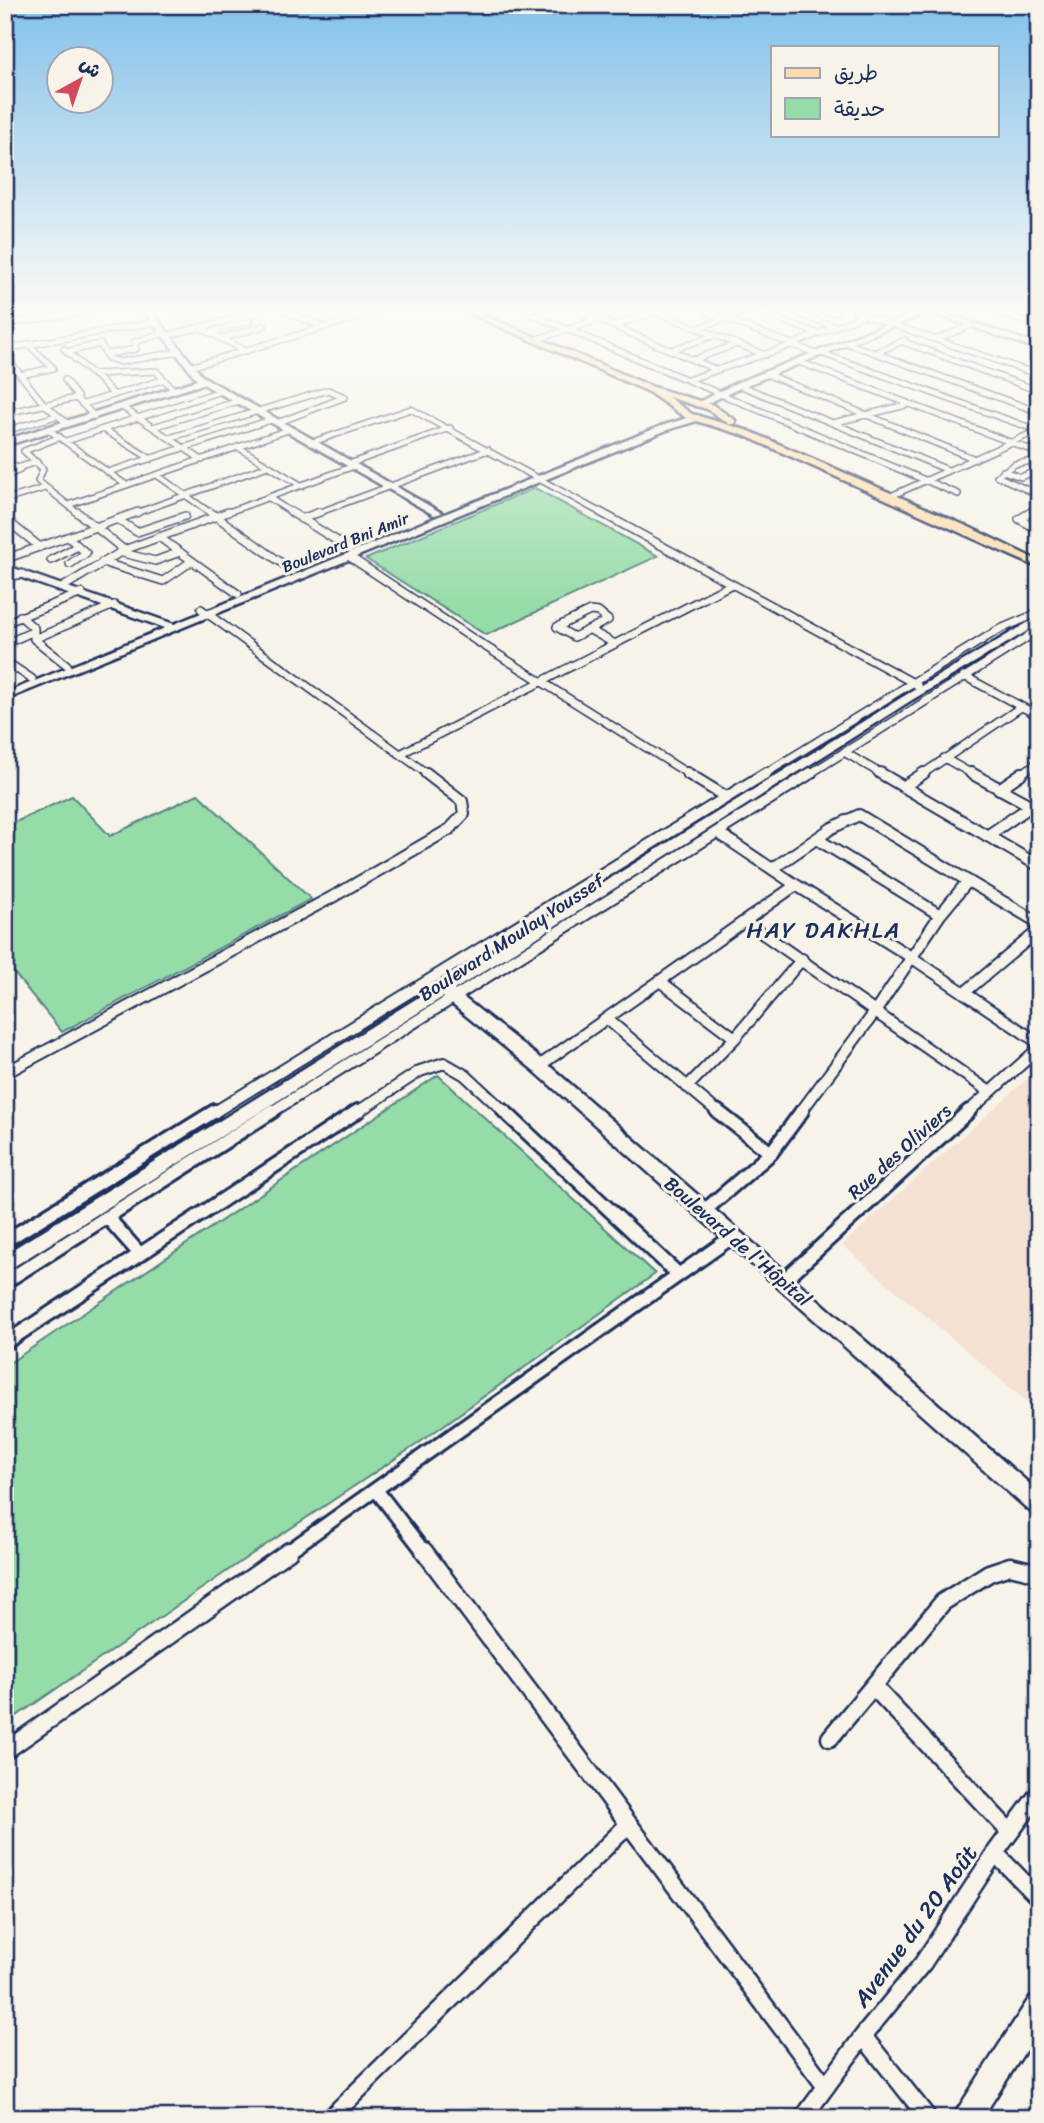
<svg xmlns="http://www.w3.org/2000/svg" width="1044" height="2123" font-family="Sriracha,'Playpen Sans Arabic',sans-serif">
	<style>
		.built { fill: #f4e1d4 }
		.green { fill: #96dca9; stroke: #588684; stroke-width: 2 }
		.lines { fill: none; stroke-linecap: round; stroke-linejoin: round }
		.street-far4-casing { stroke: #1b2f5e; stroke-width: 8 }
		.street-far3-casing { stroke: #1b2f5e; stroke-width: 10 }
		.street-far2-casing { stroke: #1b2f5e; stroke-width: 14 }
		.street-far1-casing { stroke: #1b2f5e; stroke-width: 18 }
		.street-casing { stroke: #1b2f5e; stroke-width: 21 }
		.secondary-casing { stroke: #1b2f5e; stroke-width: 5 }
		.primary-casing { stroke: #1b2f5e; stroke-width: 5 }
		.street-far4 { stroke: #f7f3e8; stroke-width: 5 }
		.street-far3 { stroke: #f7f3e8; stroke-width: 7 }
		.street-far2 { stroke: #f7f3e8; stroke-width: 10 }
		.street-far1 { stroke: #f7f3e8; stroke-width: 12 }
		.street { stroke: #f7f3e8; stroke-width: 16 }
		.secondary { fill: #f7f3e8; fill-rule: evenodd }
		.primary { fill: #fcdcac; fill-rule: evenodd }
		.labels { text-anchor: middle; stroke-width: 6; stroke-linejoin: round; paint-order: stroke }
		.far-street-label { font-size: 16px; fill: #1b2f5e; stroke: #f7f3e8 }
		.street-label { font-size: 19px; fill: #1b2f5e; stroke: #f7f3e8 }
		.quarter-label { font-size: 23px; letter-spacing: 2px; fill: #1b2f5e; stroke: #f7f3e8 }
		.near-street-label { font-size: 23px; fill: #1b2f5e; stroke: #f7f3e8 }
	</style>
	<rect width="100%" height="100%" fill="#f7f3e8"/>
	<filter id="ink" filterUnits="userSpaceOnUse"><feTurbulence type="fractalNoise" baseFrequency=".0143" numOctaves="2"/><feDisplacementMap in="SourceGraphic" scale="14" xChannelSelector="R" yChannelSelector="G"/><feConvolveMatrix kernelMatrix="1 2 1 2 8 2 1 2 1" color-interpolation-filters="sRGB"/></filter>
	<g filter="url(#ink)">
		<path class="built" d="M 163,312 L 222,312 L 227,316 L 181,329 Z
			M 1039,1068 L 1039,1412 L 842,1245 Z"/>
		<path class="green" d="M 535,488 L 658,556 L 486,635 L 366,559 Z
			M 198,794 L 311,899 L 62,1032 L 5,962 L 5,827 L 72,796 L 110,836 Z
			M 438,1075 L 655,1274 L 416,1445 L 249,1556 L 5,1724 L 5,1366 Z"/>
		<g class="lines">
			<defs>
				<path id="street-far4" d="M 287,312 L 323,327
					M 526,312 L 958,494
					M 580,312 L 717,370 L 688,380
					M 656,312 L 765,355
					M 708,312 L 817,354
					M 759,312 L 817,333
					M 795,312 L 833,326
					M 825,312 L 836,312
					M 856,312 L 1039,375
					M 997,312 L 1039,326
					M 5,324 L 87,312
					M 613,326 L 656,312
					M 199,327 L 246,351
					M 698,328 L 745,312
					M 210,332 L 249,321
					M 166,336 L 261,312
					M 223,338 L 264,326
					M 937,339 L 972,325
					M 535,340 L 621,312
					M 901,341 L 1039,391
					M 847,343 L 1039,412
					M 5,349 L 156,322
					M 64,349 L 93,375
					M 671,350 L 715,335
					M 67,352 L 100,344 L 108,358 L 120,362 L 178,352
					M 821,353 L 1039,431
					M 875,353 L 905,340
					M 108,354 L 136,349 L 134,342 L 164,333
					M 693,360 L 737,344
					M 799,362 L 1039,453
					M 5,364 L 11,363 L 43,403 L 68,424
					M 190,367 L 376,312
					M 717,370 L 781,349 L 864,315
					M 766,374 L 975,459
					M 20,375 L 53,368 L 28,344
					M 65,380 L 78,398
					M 739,385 L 948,470
					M 114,395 L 94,374 L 156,371 L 174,390
					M 84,404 L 162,380
					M 122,407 L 202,460
					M 5,413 L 76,398 L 94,416
					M 833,423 L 906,405
					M 153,427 L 239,401
					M 103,429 L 151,459
					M 49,430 L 126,485
					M 5,431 L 56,416
					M 60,437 L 24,451 L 43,469 L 38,481 L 79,514
					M 169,438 L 328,390 L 345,397 L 277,423
					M 66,441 L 221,391
					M 310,443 L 411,409 L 603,514
					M 238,447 L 302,486
					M 5,460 L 17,468 L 37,462
					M 1039,460 L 1015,464 L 997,476 L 1039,495
					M 349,464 L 450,428
					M 1003,471 L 1021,477 L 1033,472
					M 108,472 L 271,420
					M 157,475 L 212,514
					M 5,477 L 20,470 L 17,468
					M 891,496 L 1039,430
					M 269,498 L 294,514
					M 5,500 L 45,488
					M 68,505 L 288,430
					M 133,514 L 268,466
					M 223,514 L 354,466
					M 315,514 L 488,450
					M 1028,514 L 1039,507"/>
				<path id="street-far3" d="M 77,512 L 124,550
					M 210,512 L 293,571
					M 291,512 L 350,549
					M 600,512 L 917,685
					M 1031,512 L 1019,519 L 1039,530
					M 5,519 L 40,547
					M 301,519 L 320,512
					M 118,520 L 137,532 L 185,516
					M 68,537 L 86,553 L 70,564
					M 159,537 L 238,594
					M 119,552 L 155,561 L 180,552
					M 350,557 L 475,640 L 690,775
					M 5,559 L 138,512
					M 51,560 L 78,546
					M 102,562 L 163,581 L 192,561
					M 5,577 L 23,574
					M 63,587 L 124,550 L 228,512
					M 201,609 L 429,775
					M 590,611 L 598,612 L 608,620 L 574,637 L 557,627 Z
					M 20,616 L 34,628 L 34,639 L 67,665
					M 5,623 L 82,593
					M 590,630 L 615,644
					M 34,639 L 114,605
					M 5,644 L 34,631
					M 5,661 L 32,679
					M 964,676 L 1039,716
					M 844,752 L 883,775
					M 400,754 L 732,584
					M 944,758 L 974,775
					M 763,775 L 998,630 L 1038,613
					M 808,775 L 1025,639 L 1039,626
					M 921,775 L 1021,707
					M 1020,775 L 1039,761"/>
				<path id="street-far2" d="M 687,773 L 726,797
					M 880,773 L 1039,866
					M 971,773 L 1039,810
					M 903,787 L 924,773
					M 999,789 L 1022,773
					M 987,836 L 1031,806
					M 817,839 L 940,915
					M 772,869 L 832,828 L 859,815 L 968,881 L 940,915 L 875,1012 L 800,1113
					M 968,881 L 1039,923
					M 796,885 L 911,957 L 1039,1043
					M 746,922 L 990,1092
					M 661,982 L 735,1038
					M 964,993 L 1039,930
					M 607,1019 L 719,1113
					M 539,1066 L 796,885 L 717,832
					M 5,1073 L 336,895 L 450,829 L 464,814 L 462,801 L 426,773
					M 687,1087 L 735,1038 L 802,959
					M 213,1113 L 766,773
					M 270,1113 L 811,773
					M 356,1113 L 420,1071 L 444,1063 L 465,1075 L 506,1113
					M 967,1113 L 1039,1048"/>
				<path id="street-far1" d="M 504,1111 L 678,1274
					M 717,1111 L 771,1153
					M 704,1211 L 771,1153 L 802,1111
					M 108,1218 L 139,1253
					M 5,1241 L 215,1111
					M 783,1281 L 969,1111
					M 5,1282 L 273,1111
					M 5,1343 L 358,1111
					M 377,1491 L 425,1553
					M 286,1553 L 732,1237"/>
				<path id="street" d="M 424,1551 L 826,2087
					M 873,1686 L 1010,1832
					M 830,1738 L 943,1602 L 989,1573 L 1010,1566 L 1039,1573
					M 5,1751 L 289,1551
					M 995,1853 L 1039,1898
					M 863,2036 L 928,2118
					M 330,2118 L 629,1824
					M 803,2118 L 863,2036 L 923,1963 L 995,1853 L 1039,1793"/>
				<path id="secondary" d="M 144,312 L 152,312 L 202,376 L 442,513 L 434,515 L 203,384 L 5,446 L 5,440 L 197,380 Z
					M 918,312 L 929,312 L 742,387 L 700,407 L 693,405 L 736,383 Z
					M 929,312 L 941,312 L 1039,345 L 1039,350 Z
					M 697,415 L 700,416 L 700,420 L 667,430 L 5,700 L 5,693 L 165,628 L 5,572 L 5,565 L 174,624 L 661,426 Z
					M 1039,616 L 1039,624 L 912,700 L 454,990 L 545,1062 L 1039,1492 L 1039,1516 L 1032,1513 L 533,1070 L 443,997 L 5,1272 L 5,1254 L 904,696 Z
					M 1039,1993 L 1039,2030 L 982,2118 L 952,2118 L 1030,1997 Z"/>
				<path id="primary" d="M 466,312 L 477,312 L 653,387 L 713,405 L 735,420 L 735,424 L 729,424 L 707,409 L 668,397 L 692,414 L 749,431 L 971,528 L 1039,561 L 1039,568 L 743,435 L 686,418 L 647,391 Z"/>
			</defs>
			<use href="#street-far4" class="street-far4-casing"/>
			<use href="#street-far3" class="street-far3-casing"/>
			<use href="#street-far2" class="street-far2-casing"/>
			<use href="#street-far1" class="street-far1-casing"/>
			<use href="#street" class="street-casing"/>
			<use href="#secondary" class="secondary-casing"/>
			<use href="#primary" class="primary-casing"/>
			<use href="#street-far4" class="street-far4"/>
			<use href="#street-far3" class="street-far3"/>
			<use href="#street-far2" class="street-far2"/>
			<use href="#street-far1" class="street-far1"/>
			<use href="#street" class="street"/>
			<use href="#secondary" class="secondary"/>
			<use href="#primary" class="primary"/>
		</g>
	</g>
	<linearGradient id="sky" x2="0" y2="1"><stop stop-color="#84c1eb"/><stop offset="0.51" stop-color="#fbfaf5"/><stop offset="1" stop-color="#fbfaf5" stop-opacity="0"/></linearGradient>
	<rect width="1044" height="609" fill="url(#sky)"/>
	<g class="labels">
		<g class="far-street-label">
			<text transform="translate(345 542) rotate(-22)" y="6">Boulevard Bni Amir</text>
		</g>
		<g class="street-label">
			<text transform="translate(511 937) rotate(-33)" y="7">Boulevard Moulay Youssef</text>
			<text transform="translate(899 1151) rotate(-42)" y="7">Rue des Oliviers</text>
			<text transform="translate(738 1241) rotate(41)" y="7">Boulevard de l'Hôpital</text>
		</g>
		<g class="quarter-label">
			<text x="824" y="938">HAY DAKHLA</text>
		</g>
		<g class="near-street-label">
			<text transform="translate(915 1926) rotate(-54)" y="8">Avenue du 20 Août</text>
		</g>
	</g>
	<rect width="1044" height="2123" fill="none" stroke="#f7f3e8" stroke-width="28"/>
	<rect x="14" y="14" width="1016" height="2095" fill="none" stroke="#1b2f5e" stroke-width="2.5" filter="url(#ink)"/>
	<rect x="771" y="46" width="228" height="91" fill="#f7f3e8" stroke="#9fa5b1" stroke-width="2"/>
	<rect x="785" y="68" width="35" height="10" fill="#fcdcac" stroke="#9fa5b1" stroke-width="2"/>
	<text x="834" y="80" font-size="21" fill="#1b2f5e">طريق</text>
	<rect x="785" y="98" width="35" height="21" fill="#96dca9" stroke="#9fa5b1" stroke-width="2"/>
	<text x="834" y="116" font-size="21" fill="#1b2f5e">حديقة</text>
	<g transform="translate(80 80) rotate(40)"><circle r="33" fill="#f7f3e8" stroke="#9fa5b1" stroke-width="2"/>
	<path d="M0-5L12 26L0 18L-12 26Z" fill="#d1495b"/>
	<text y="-10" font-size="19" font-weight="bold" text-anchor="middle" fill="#1b2f5e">ش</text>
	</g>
</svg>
